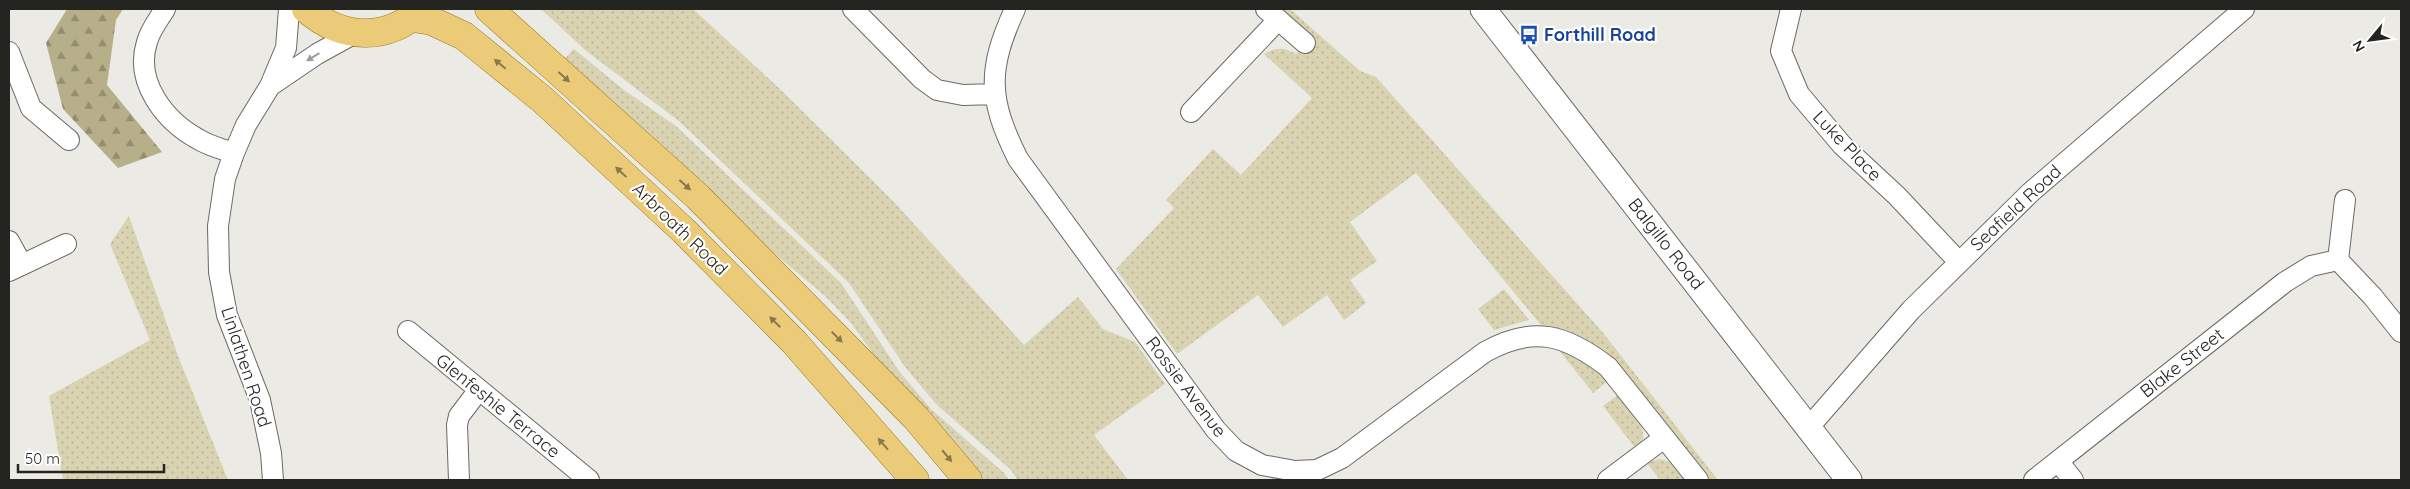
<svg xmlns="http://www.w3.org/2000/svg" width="2410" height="489" font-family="Quicksand,sans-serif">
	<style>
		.grass { fill: url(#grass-dots) }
		.forest { fill: url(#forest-firs) }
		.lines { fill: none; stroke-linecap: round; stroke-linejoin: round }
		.minor-casing { stroke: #6a6964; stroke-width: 22 }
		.tertiary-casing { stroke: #6a6964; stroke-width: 27 }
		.primary-casing { stroke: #9c7a1e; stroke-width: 29 }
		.minor { stroke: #fff; stroke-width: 20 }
		.tertiary { stroke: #fff; stroke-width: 25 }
		.primary { stroke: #ebcb77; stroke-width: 28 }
		.oneway { fill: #9c9c9b }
		.oneway2 { fill: #88784c }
		.labels { text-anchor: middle; stroke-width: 4.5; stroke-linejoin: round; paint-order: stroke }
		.transit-label { font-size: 18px; font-weight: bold; fill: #164399; stroke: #fff; text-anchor: start }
		.street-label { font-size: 18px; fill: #242421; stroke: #fff }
	</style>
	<defs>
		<pattern id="grass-dots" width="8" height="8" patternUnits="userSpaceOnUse" patternTransform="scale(1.25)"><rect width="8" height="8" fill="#d9d3b2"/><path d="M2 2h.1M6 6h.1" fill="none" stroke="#bab599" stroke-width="1.8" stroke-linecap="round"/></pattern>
		<pattern id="forest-firs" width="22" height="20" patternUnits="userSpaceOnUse" patternTransform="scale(1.25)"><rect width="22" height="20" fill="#b6af89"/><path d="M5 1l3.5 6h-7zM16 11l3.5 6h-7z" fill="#948e70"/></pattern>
	</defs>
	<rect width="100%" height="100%" fill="#ebeae4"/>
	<path class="grass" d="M 541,9 L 693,9 L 780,89 L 894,202 L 1024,345 L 1078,297 L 1103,329 L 1135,342 L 1165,384 L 1094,435 L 1128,480 L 1018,480 L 1010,469 L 936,404 L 905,367 L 849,283 L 680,122 L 585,50 Z
		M 1278,9 L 1290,9 L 1360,71 L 1376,77 L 1604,334 L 1718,480 L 1707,480 L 1610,358 L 1575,334 L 1540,324 L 1416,173 L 1350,222 L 1377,261 L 1350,280 L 1366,303 L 1344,320 L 1327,295 L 1283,327 L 1258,295 L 1177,354 L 1116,269 L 1174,208 L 1166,200 L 1213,149 L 1241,175 L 1312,98 L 1264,54 C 1276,47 1284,47 1296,54 L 1310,38 Z
		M 574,49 L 624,90 L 676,126 L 841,283 L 899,371 L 931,409 L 1004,473 L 1009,480 L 974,480 L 893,381 L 851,323 L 825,296 L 738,223 L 564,59 Z
		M 129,216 L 178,356 L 228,480 L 63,480 L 49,396 L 150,340 L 110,244 Z
		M 1504,289 L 1529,320 L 1494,330 L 1478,309 Z
		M 1558,349 C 1579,356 1595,364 1608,381 L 1593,393 Z
		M 1619,394 C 1629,408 1656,433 1636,449 L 1603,406 Z
		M 1659,459 L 1672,462 L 1687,480 L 1660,480 L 1647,463 Z"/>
	<path class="forest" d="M 67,9 L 123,9 L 116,20 L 107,85 L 162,152 L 118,168 L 63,109 L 46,43 Z"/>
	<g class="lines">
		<defs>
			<path id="minor" d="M 165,9 C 159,19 150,30 147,42 C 134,82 165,121 198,139 C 209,146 222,149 234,153
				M 853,9 L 922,79 L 937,90 L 963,95 L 995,94
				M 1015,9 C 987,70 988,99 1018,159 L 1216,430 L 1236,451 L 1262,465 L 1295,471 L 1317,470 L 1342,458 L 1485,352 C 1533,325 1565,334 1608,367 L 1698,480
				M 1266,9 L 1305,43
				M 1791,9 L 1781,51 L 1799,94 L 1842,145 L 1897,196 L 1959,262
				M 9,52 L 31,108 L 69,140
				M 270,86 L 317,54 L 355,33
				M 1191,112 L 1278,20
				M 9,241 L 22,265
				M 2338,260 L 2345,200
				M 9,271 L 66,244
				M 408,331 L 589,480
				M 1809,427 L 1911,310 L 2031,192 L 2244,9
				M 2058,461 L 2073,480
				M 273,480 L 271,453 L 260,400 L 227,315 L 219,272 L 218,226 L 225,179 L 234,153 L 246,125 L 270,86 L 286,48 L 289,9
				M 459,480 L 457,425 L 459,416 L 478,391
				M 1608,480 L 1664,438
				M 2034,480 L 2285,282 L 2311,266 L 2338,260 L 2373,297 L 2401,332"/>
			<path id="tertiary" d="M 1483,9 L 1849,480"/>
			<path id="primary" d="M 306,9 C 342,40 387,42 422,9
				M 489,9 L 698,197 L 916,418 L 968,480
				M 413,18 L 432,21 L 464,36 L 543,100 L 684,231 L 794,342 L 915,480"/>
		</defs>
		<use href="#minor" class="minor-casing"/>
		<use href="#tertiary" class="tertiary-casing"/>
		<use href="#primary" class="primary-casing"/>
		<use href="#minor" class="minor"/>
		<use href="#tertiary" class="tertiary"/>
		<use href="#primary" class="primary"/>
	</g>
	<defs><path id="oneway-solid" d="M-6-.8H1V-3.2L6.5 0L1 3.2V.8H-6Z" transform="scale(1.25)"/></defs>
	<use class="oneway" href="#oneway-solid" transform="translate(313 57) rotate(149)"/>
	<g class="oneway2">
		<use href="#oneway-solid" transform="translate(500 64) rotate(-140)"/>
		<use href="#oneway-solid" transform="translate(564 77) rotate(42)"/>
		<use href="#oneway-solid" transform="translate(621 172) rotate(-137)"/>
		<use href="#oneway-solid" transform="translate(685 185) rotate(42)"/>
		<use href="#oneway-solid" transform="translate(775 322) rotate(-135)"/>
		<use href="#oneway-solid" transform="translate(837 337) rotate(45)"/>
		<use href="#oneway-solid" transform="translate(883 444) rotate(-131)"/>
		<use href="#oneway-solid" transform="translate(947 456) rotate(50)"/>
	</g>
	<defs>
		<symbol id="bus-bare" viewBox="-9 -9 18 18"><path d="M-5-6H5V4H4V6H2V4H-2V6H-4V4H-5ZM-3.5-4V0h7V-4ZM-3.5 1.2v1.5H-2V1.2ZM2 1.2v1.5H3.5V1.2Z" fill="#1a4fb4" stroke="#fff" stroke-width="2.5" paint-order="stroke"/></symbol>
	</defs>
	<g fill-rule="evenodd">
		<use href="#bus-bare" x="1515" y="21" width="28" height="28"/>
	</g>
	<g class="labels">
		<g class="transit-label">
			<text x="1544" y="41">Forthill Road</text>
		</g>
		<g class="street-label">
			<text transform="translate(1847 146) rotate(46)" y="6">Luke Place</text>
			<text transform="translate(2016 208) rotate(-43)" y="6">Seafield Road</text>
			<text transform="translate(680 229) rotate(44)" y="6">Arbroath Road</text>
			<text transform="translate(1666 244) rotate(52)" y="6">Balgillo Road</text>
			<text transform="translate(2182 363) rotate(-38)" y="6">Blake Street</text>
			<text transform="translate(246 367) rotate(72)" y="6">Linlathen Road</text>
			<text transform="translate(1186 387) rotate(53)" y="6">Rossie Avenue</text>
			<text transform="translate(498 406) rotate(39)" y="6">Glenfeshie Terrace</text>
		</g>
	</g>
	<rect width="2410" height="489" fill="none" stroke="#242421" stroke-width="20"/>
	<g transform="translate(2370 40) rotate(241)" stroke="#ffffff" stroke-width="4" paint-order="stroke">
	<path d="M0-4L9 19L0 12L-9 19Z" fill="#242421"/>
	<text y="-8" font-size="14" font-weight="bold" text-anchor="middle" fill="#242421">N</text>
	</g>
	<path d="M18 464v8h146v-8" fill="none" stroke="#242421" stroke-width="2.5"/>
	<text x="25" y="464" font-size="15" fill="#242421" stroke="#ffffff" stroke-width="4" paint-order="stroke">50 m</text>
</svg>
